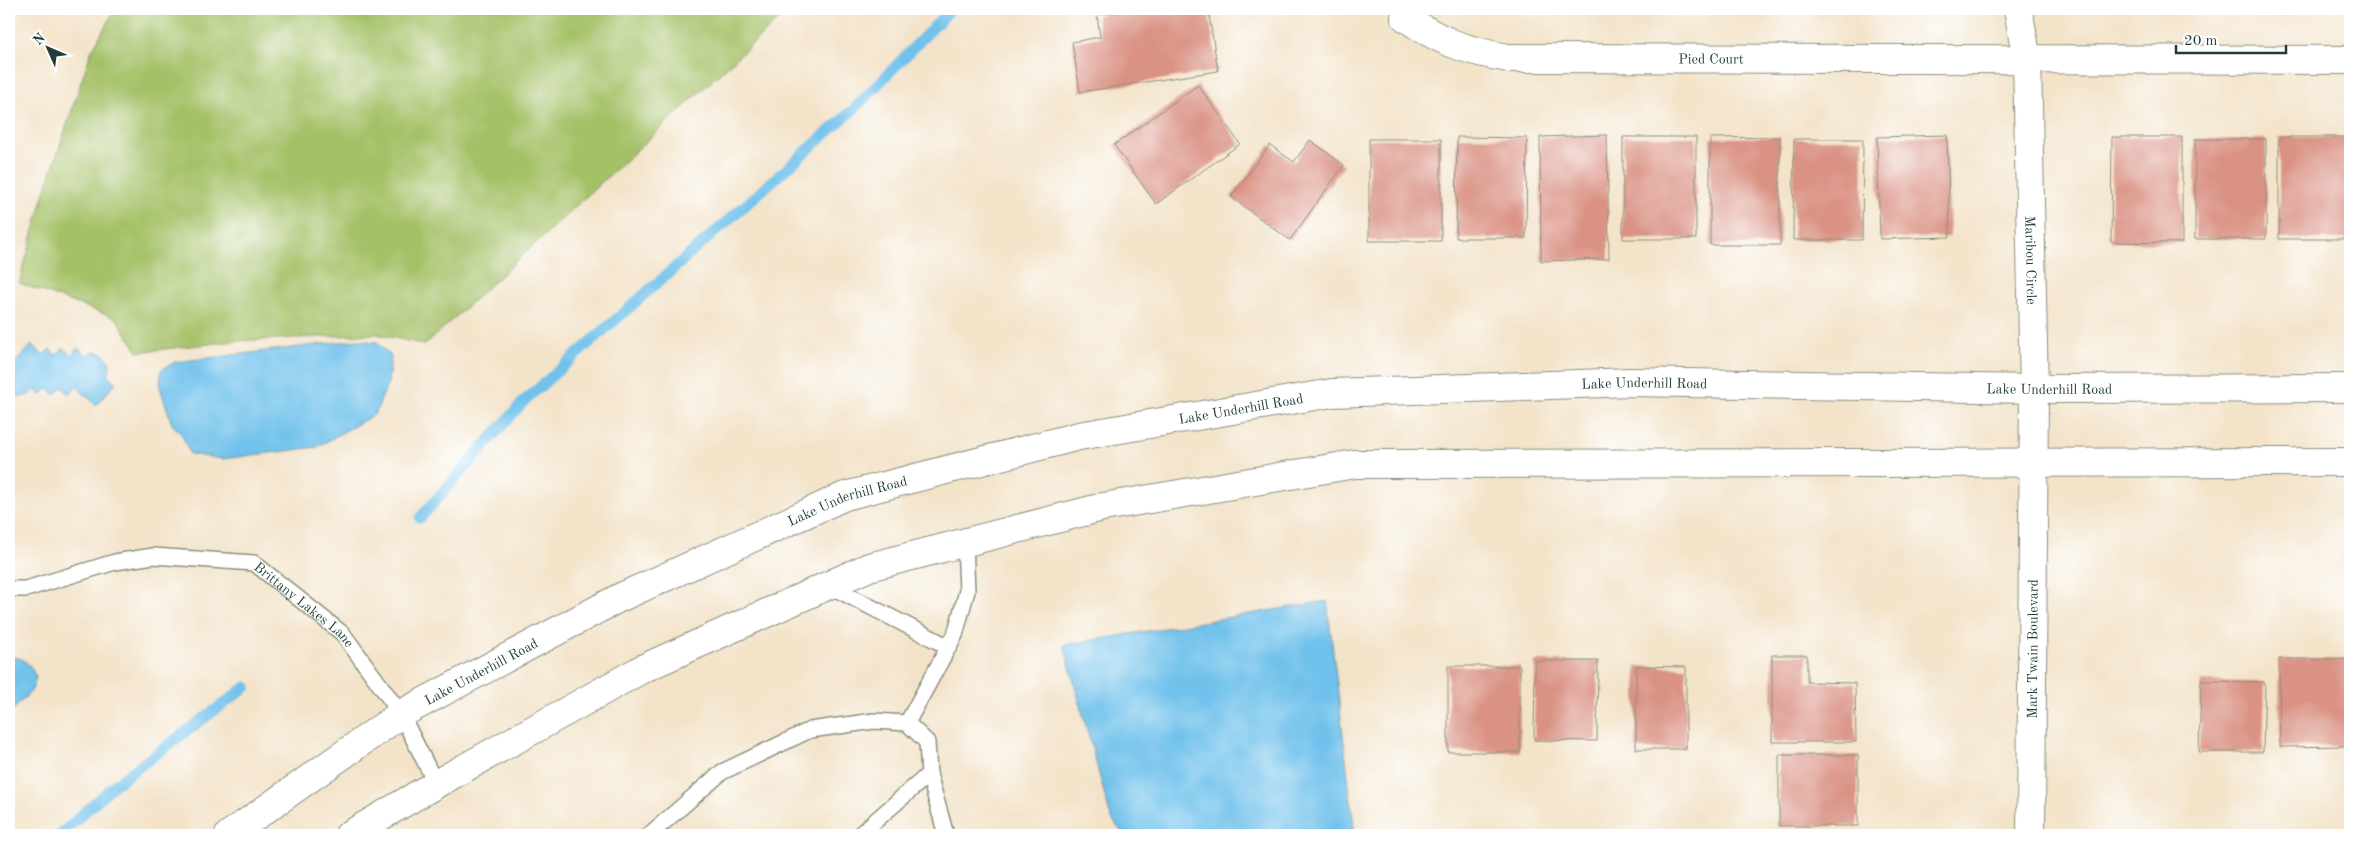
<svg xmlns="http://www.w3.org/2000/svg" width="2359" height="844" font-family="'Old Standard TT',serif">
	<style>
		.green { fill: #a5c168; stroke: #627f4e }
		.water { fill: #6fc1eb; stroke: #477f90 }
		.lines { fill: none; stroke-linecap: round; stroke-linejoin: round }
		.stream { stroke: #6fc1eb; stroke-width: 11 }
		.building { fill: #da9284 }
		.service-casing { stroke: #89907e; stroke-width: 18 }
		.minor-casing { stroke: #89907e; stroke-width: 30 }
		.tertiary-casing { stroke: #89907e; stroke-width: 30 }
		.service { stroke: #fff; stroke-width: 15 }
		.minor { stroke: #fff; stroke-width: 28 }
		.tertiary { stroke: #fff; stroke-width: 28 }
		.labels { text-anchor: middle; stroke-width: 4; stroke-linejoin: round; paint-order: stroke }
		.street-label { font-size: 14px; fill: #1f3d34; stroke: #fff }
	</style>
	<rect width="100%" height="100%" fill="#fff"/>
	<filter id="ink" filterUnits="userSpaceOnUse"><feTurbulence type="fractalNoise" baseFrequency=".02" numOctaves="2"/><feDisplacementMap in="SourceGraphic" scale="10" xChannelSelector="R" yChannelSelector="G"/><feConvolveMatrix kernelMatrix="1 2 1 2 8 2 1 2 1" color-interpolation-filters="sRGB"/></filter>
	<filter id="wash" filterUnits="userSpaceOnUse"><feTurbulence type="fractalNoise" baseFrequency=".0096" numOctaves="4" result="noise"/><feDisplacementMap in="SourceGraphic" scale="20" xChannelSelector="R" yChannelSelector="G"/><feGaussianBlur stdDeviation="1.12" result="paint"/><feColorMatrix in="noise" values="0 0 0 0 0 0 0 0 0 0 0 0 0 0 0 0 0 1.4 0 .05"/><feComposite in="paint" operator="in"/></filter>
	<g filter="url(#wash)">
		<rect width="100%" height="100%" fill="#f3e3c9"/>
		<path class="green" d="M 115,9 L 790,9 L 425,345 L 377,334 L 236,341 L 138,352 L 116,318 L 19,283 L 46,188 L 91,52 Z"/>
		<path class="water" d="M 357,340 L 377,342 L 391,356 L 388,383 L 375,414 L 317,447 L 222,459 L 190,454 L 182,435 L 172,424 L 160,387 L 161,370 L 175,362 Z
			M 32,345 L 43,355 L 50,349 L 56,355 L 64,348 L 71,355 L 78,348 L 86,355 C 101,346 115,359 108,375 L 116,383 L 96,405 L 77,387 L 69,394 L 62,387 L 55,395 L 48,388 L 41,395 L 35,390 L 29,395 L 19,397 L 9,388 L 9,379 L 15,371 L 11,367 Z
			M 1327,601 L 1355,835 L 1124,835 L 1111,818 L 1064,645 Z
			M 9,657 C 25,657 29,663 36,677 L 32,690 L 9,714 Z"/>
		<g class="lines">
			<path class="stream" d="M 420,518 L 525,400 L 854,109 L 951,9
				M 60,835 L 113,786 L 246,687"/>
		</g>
		<g id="blocks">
			<path class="building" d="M 1139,9 L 1208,9 L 1218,71 L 1080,92 L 1072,42 L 1100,37 L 1097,15 Z
				M 1198,85 L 1240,144 L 1156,204 L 1114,145 Z
				M 1607,135 L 1609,259 L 1541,261 L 1540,137 Z
				M 1947,135 L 1950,237 L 1880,239 L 1877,137 Z
				M 1457,137 L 1527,138 L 1526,238 L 1456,238 Z
				M 1623,137 L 1696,137 L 1696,239 L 1623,239 Z
				M 1780,137 L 1780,245 L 1710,245 L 1710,138 Z
				M 2112,137 L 2182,137 L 2182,243 L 2111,242 Z
				M 2279,137 L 2348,137 L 2348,239 L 2279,239 Z
				M 1369,139 L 1441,139 L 1441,241 L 1369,241 Z
				M 1794,139 L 1863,139 L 1862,240 L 1793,240 Z
				M 2195,139 L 2266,139 L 2266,239 L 2195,239 Z
				M 1310,140 L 1344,165 L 1290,240 L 1231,197 L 1270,145 L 1294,162 Z
				M 1772,655 L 1807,655 L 1807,682 L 1855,683 L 1856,742 L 1772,742 Z
				M 2279,659 L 2349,659 L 2349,746 L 2280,747 Z
				M 1535,661 L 1598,661 L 1597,741 L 1534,740 Z
				M 1448,666 L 1520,666 L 1520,752 L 1448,752 Z
				M 1636,666 L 1686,667 L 1686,749 L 1636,749 Z
				M 2201,681 L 2265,682 L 2263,752 L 2199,752 Z
				M 1779,755 L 1858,755 L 1858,826 L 1779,826 Z"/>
		</g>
	</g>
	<g filter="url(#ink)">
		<use href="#blocks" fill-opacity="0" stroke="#89907e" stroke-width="1"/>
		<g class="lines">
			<defs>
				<g id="service">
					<path d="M 828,585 L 949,647"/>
					<path id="s1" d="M 9,589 L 26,589 L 115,562 L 153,556 L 254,563 L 343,634 L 401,714 L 436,784"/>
					<path d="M 907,723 L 955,635 L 967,591 L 965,542"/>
					<path d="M 649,835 L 722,772 L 810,730 L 874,721 L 907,723 L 927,742 L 929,774 L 946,835"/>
					<path d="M 859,835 L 929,774"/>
				</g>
				<g id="minor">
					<path id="s2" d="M 2018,9 L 2027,60 L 2034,389"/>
					<path id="s3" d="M 1405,17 C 1439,41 1466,51 1508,58 L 2350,60"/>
				</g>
				<g id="tertiary">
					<path id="s4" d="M 229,835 L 401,714 L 619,598 L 845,496 L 1079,436 L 1332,393 L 1631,382 L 2034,389 L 2350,388"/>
					<path d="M 349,835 L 436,784 L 642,669 L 869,567 L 1103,507 L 1355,464 L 2350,462"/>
					<path id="s5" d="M 2031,835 L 2034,389"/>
				</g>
			</defs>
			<use href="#service" class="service-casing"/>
			<use href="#minor" class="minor-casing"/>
			<use href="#tertiary" class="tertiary-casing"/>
			<use href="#service" class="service"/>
			<use href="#minor" class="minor"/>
			<use href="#tertiary" class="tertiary"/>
		</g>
	</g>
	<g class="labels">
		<g class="street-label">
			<text dy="5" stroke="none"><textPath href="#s3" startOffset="315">Pied Court</textPath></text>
			<text dy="5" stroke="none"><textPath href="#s2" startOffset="252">Maribou Circle</textPath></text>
			<text dy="5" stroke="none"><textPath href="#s4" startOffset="1516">Lake Underhill Road</textPath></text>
			<text dy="5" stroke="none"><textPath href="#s4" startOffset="1921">Lake Underhill Road</textPath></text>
			<text dy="5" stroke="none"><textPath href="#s4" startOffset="1111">Lake Underhill Road</textPath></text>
			<text dy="5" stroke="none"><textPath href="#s4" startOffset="706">Lake Underhill Road</textPath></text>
			<text dy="5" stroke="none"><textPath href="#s1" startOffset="315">Brittany Lakes Lane</textPath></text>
			<text dy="5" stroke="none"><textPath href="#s5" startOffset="186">Mark Twain Boulevard</textPath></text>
			<text dy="5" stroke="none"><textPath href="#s4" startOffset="301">Lake Underhill Road</textPath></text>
		</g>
	</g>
	<rect width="2359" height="844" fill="none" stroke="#fff" stroke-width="30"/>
	<g transform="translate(48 48) rotate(315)" stroke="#ffffff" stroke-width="4" paint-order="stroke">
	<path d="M0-4L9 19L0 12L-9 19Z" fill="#1f3d34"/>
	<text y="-8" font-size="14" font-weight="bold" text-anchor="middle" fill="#1f3d34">N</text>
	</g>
	<path d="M2176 45v8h110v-8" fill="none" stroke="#1f3d34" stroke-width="2.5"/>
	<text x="2184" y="45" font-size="15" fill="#1f3d34" stroke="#ffffff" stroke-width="4" paint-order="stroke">20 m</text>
</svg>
